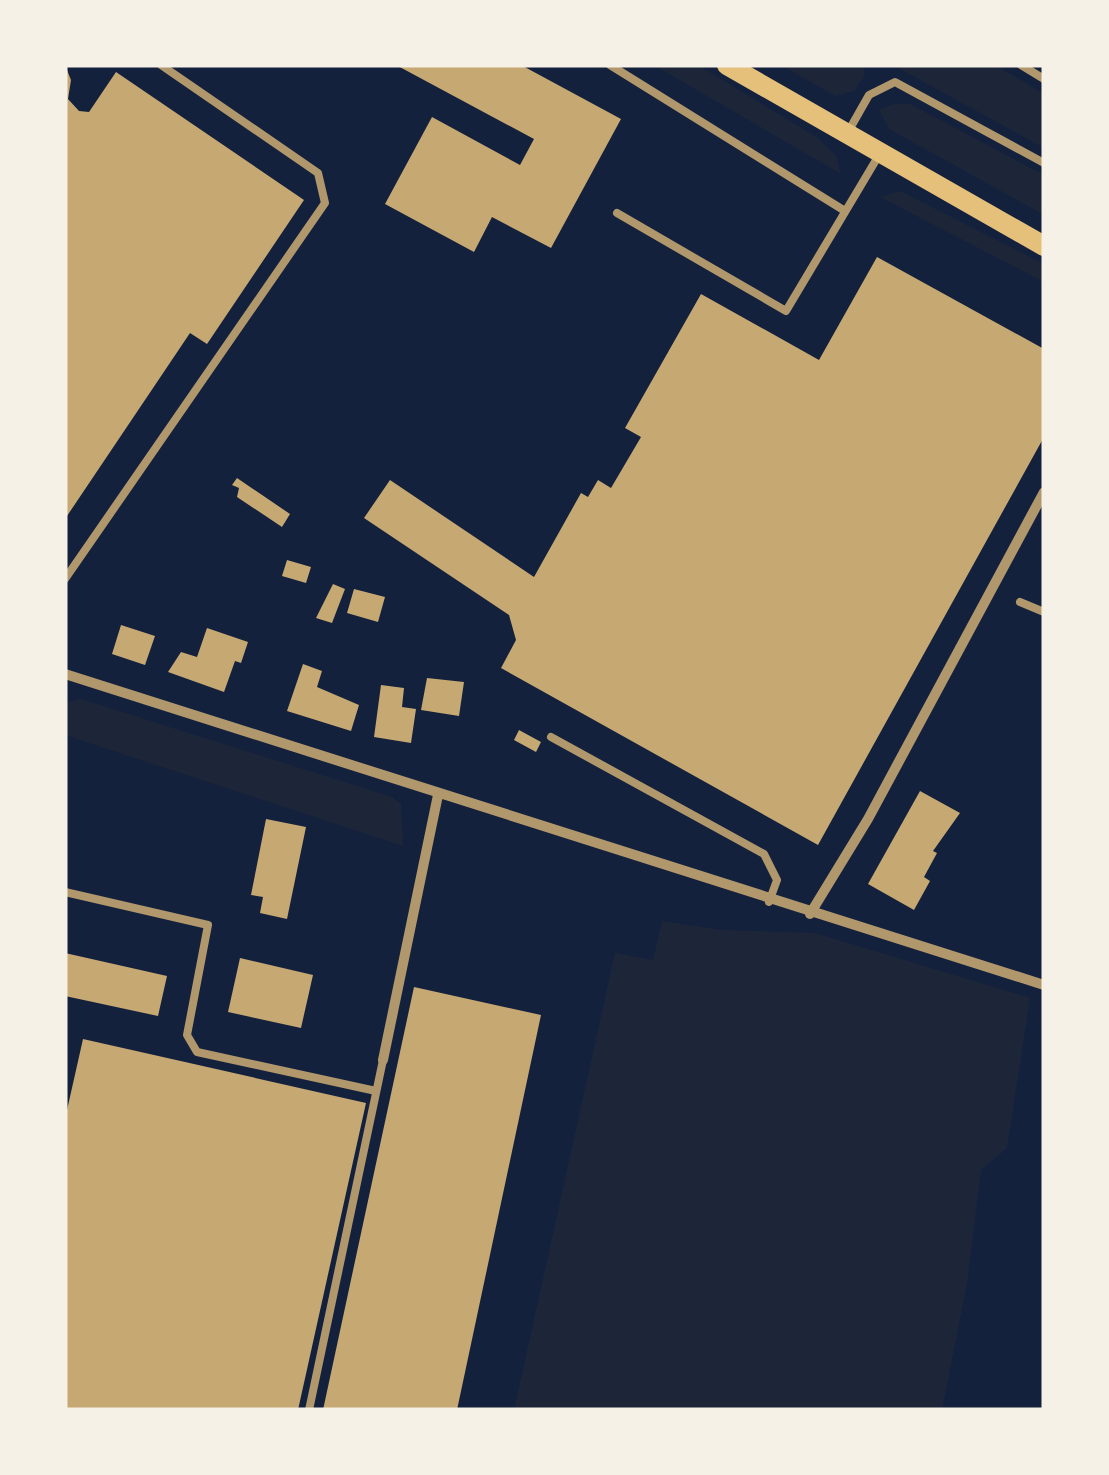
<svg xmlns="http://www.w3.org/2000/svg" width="1109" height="1475" font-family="Merriweather,serif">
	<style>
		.green { fill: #1d2539 }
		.building { fill: #c6a872 }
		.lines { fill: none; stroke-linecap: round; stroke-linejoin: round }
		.service { stroke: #b1986c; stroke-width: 8 }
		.minor { stroke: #b1986c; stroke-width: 10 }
		.secondary { stroke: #e5c07b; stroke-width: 20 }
	</style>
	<rect width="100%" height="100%" fill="#14213d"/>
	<path class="green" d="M 654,65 L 698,65 L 818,138 L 836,156 L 841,174 Z
		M 780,65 L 864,65 L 864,76 L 854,91 L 836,96 Z
		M 893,65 L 995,65 L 1044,94 L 1044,148 Z
		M 894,104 L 910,104 L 1044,175 L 1044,215 L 889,129 L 879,110 Z
		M 900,191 L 1044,264 L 1044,282 L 880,197 Z
		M 81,699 L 392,797 L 401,804 L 403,846 L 65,735 L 65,702 Z
		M 662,921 L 721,930 L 815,933 L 1030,998 L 1007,1148 L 981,1170 L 967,1284 L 942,1410 L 514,1410 L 615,953 L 653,960 Z"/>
	<path class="building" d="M 65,65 L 71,80 L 68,99 L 79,111 L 89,112 L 116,72 L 304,200 L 207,344 L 190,333 L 65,519 Z
		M 396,65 L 521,65 L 621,119 L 551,248 L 492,217 L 474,252 L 385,204 L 432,117 L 520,165 L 534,139 Z
		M 877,257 L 1044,349 L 1044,437 L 818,845 L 501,668 L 516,640 L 509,615 L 364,518 L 390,480 L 534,577 L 581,493 L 588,497 L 598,480 L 611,488 L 641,437 L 625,428 L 701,294 L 819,360 Z
		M 237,478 L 290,514 L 282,527 L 237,497 L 239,488 L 232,485 Z
		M 287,560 L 311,567 L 306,583 L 282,576 Z
		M 333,584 L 345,589 L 332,623 L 316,618 Z
		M 354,589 L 385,597 L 378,622 L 347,613 Z
		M 121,625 L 155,636 L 145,665 L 112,654 Z
		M 207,628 L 248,642 L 241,663 L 235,661 L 224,692 L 168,672 L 181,652 L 197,657 Z
		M 303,664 L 322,671 L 317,687 L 359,705 L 351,731 L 287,711 Z
		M 427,678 L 464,682 L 459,716 L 421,710 Z
		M 381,685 L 404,688 L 402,707 L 416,709 L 411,743 L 374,737 Z
		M 519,730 L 541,742 L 536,752 L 514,740 Z
		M 920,791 L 960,813 L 933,851 L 937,853 L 924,877 L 930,881 L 914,910 L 868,884 Z
		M 266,819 L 306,827 L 287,919 L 260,913 L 263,897 L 251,895 Z
		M 65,953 L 167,976 L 158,1016 L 65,996 Z
		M 240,958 L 313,975 L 301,1028 L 228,1012 Z
		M 414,987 L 541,1015 L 457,1410 L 323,1410 Z
		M 83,1039 L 366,1103 L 298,1410 L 65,1410 L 65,1119 Z"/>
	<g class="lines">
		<path class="service" d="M 610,65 L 845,211
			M 1021,65 L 1044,79
			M 848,132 L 869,95 L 895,82 L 1044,163
			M 617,213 L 786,311 L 879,155
			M 65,579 L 325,203 L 318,173 L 161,65
			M 1020,602 L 1044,612
			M 551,737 L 764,854 L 777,880 L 769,902
			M 65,892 L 208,925 L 187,1035 L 197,1052 L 376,1091
			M 309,1410 L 383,1060"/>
		<path class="minor" d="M 65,674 L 1044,985
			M 810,914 L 868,819 L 1044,492
			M 383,1060 L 438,795"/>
		<path class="secondary" d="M 727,65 L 1044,246"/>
	</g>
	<rect width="1109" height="1475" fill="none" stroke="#f6f1e7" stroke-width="135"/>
</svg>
